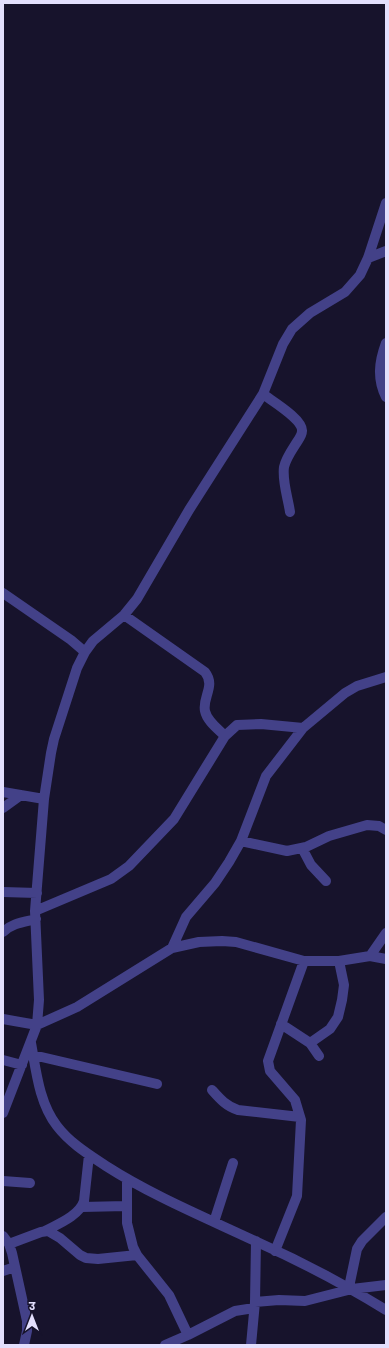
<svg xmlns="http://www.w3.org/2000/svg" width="389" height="1348" font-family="Poppins,'Noto Sans Devanagari',sans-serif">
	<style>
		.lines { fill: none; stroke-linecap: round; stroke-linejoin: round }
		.street { stroke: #434188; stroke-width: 10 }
	</style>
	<rect width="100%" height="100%" fill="#17132c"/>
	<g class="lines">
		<path class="street" d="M 368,258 L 386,251
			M 386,343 C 379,362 377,379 386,397
			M 263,394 C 272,401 303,419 302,431 C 302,435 299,439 297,442 C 292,450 286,458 284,467 C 282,481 288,498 290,512
			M 3,593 L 71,640 L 85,652
			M 124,615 L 205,672 C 216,686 202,697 205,711 C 207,721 218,729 225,736
			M 3,792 L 44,799
			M 3,808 L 21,795
			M 241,841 L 287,851 L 306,847 L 329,836 L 367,825 L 379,826 L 386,830
			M 302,848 L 311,865 L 326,881
			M 3,892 L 37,893
			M 35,911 L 111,879 L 129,866 L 174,819 L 225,736 L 237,725 L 261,724 L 303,728
			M 3,932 C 12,923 24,922 36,919
			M 172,948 L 186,917 L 215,883 L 229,862 L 241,841 L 266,776 L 303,728 L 345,693 L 357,686 L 386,677
			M 370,956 L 386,933
			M 3,1019 L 37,1025 L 77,1007 L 172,948 L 199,942 L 222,941 L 236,942 L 304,961 L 339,961 L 370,956 L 386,959
			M 281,1024 L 310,1043 L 319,1056
			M 31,1043 C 36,1070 39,1103 57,1126 C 70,1143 88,1154 106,1166 C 153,1196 204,1217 255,1241 C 300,1261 344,1284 386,1310
			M 310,1043 L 330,1029 L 338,1017 L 342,1000 L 344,985 L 339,961
			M 33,1055 L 157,1084
			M 3,1060 L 22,1065
			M 212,1090 C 220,1099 226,1106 238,1110 L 300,1117
			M 3,1113 L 37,1025 L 39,1000 L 35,911 L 44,799 L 51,753 L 54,739 L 77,668 L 85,652 L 93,641 L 124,615 L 137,599 L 189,510 L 263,394 L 283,344 L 292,329 L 310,313 L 345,292 L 360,275 L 368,258 L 386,203
			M 127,1180 L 127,1223 L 133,1247 L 137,1255 L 169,1295 L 188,1335
			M 3,1181 L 30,1183
			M 82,1207 L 126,1206
			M 214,1222 L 233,1163
			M 45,1231 C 58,1224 79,1216 84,1201 L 89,1155
			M 3,1236 L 9,1244 L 12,1253 L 27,1321 L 27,1331 L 24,1345
			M 9,1244 L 41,1232 L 48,1231 L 60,1238 L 80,1255 L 86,1258 L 98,1259 L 137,1255
			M 275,1251 L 297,1196 L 301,1120 L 295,1100 L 270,1071 L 268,1061 L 304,961
			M 3,1271 L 15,1267
			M 349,1287 L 357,1249 L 362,1241 L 386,1217
			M 255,1302 L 279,1300 L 305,1301 L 352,1289 L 386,1285
			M 165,1345 L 188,1335 L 235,1311 L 254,1308
			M 251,1345 L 255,1302 L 256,1241"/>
	</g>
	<rect width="389" height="1348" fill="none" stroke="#e3dffd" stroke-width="8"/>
	<g transform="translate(32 1316)" stroke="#17132c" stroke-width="3" paint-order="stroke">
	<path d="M0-3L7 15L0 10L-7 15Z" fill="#e3dffd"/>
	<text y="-6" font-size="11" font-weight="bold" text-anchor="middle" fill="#e3dffd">उ</text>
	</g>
</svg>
